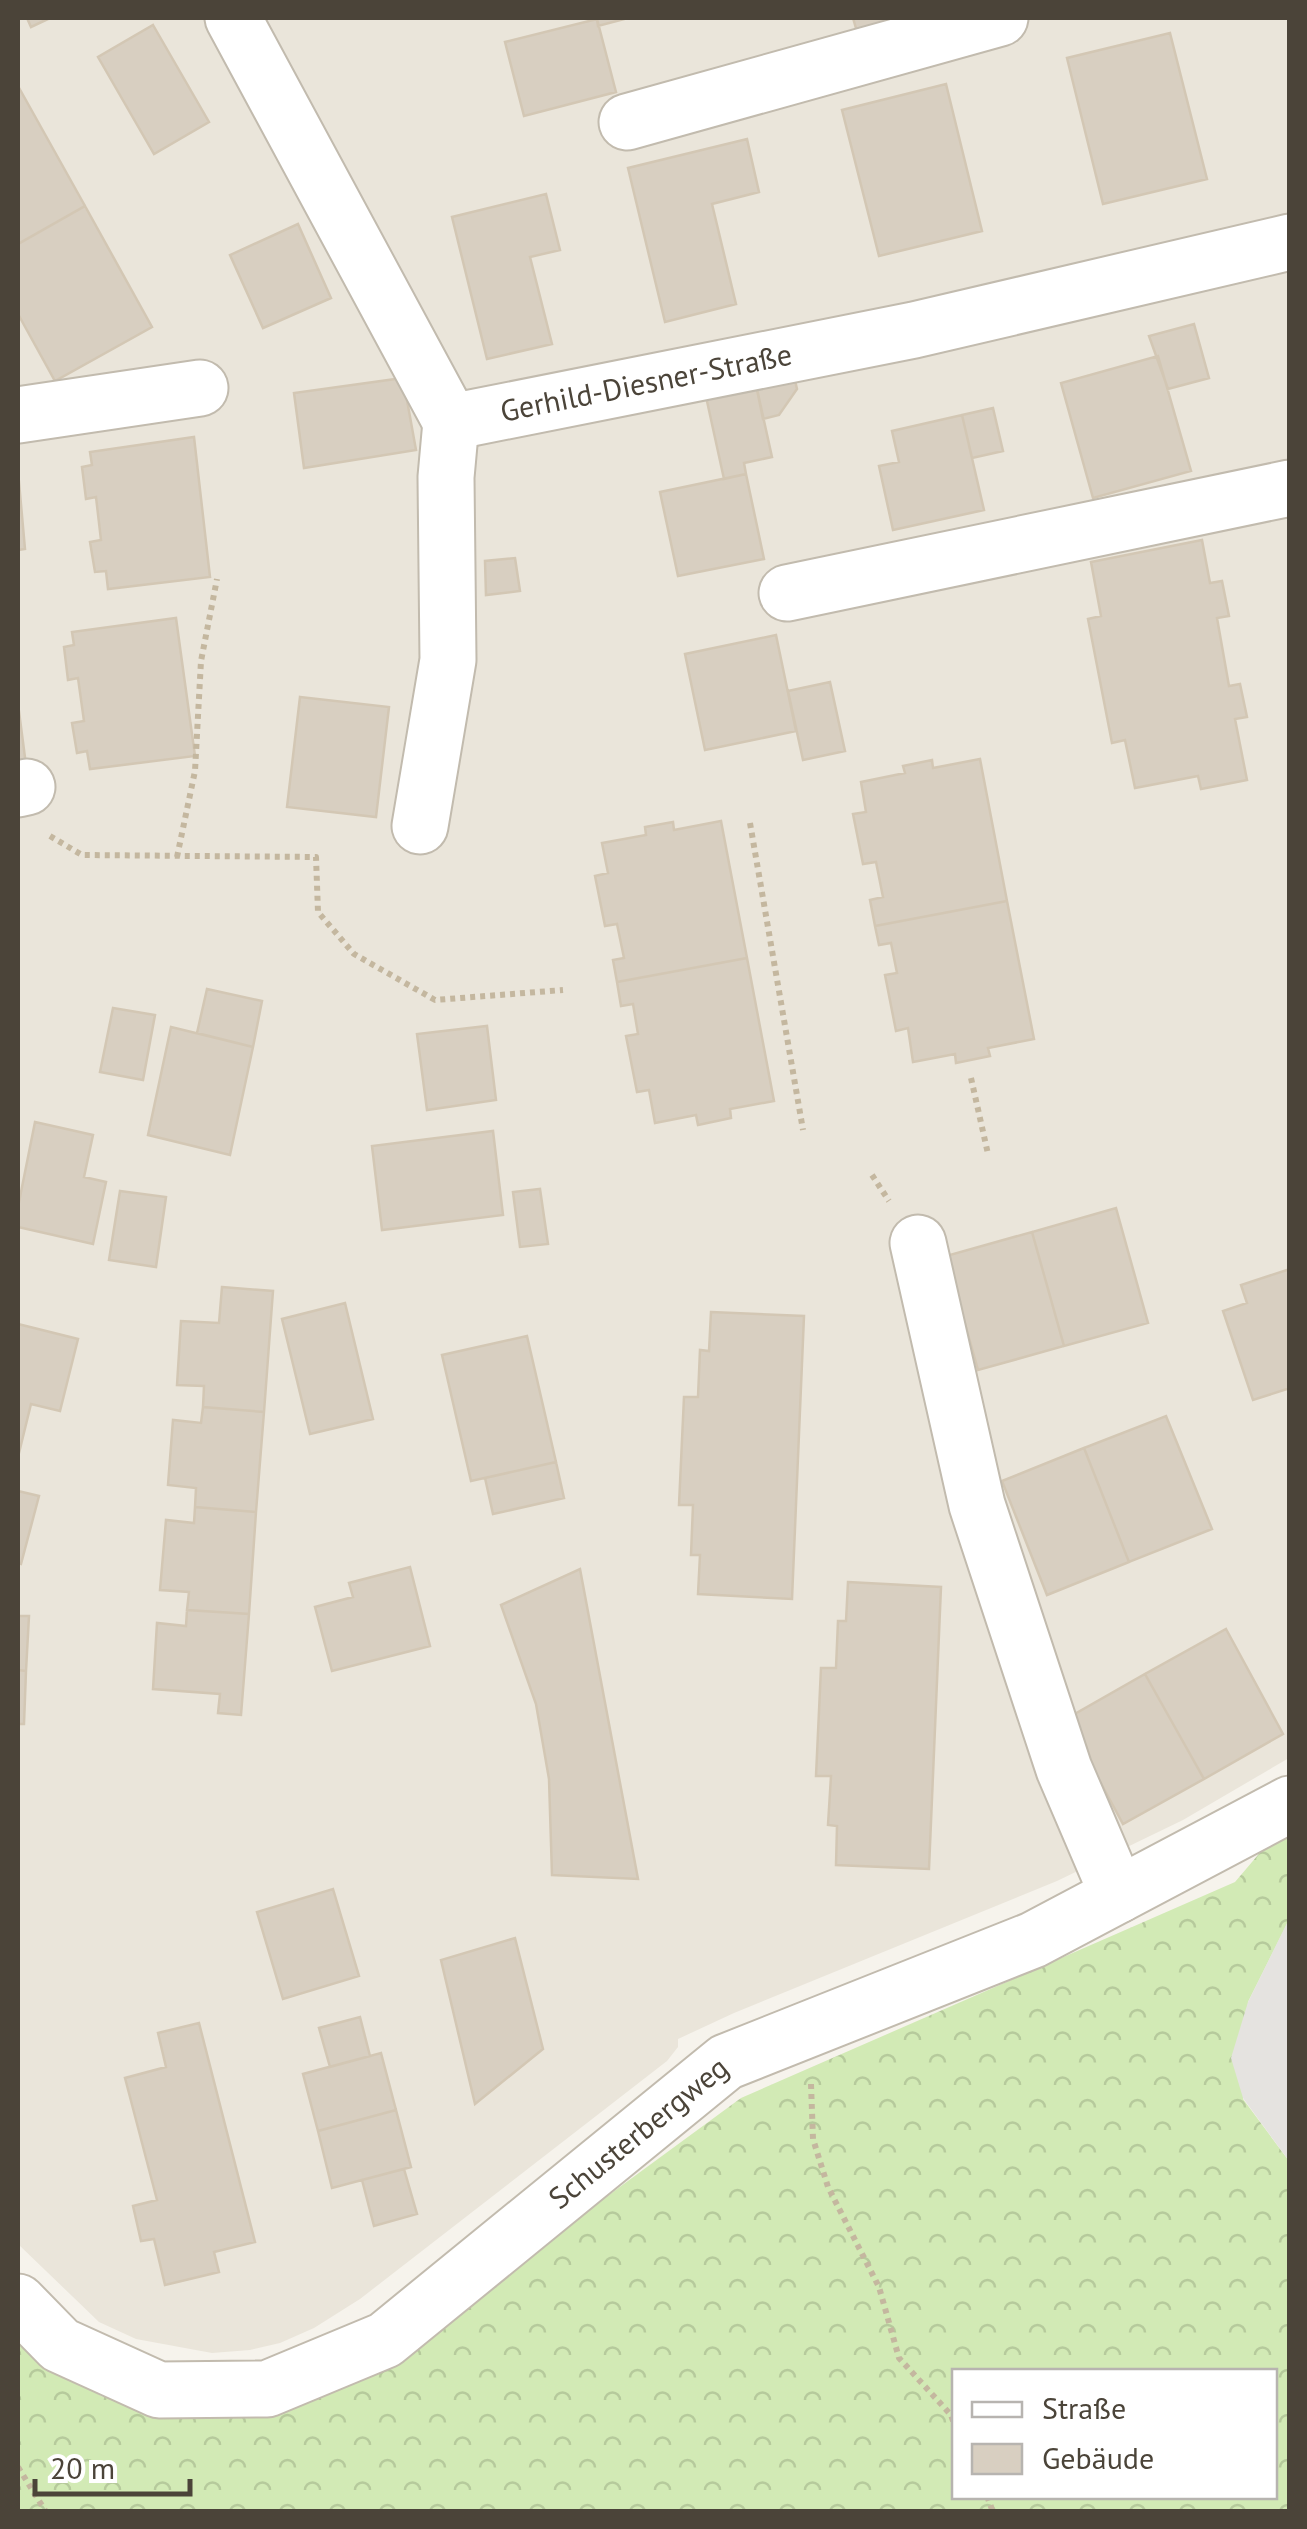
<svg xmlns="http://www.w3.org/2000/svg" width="1307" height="2529" font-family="'PT Sans',sans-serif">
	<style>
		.residential { fill: #eae5da }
		.forest { fill: url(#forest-crowns); fill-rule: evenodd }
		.parking { fill: #e5e3e0 }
		.building { fill: #d8cfc1; stroke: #d3c7b4; stroke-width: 2.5 }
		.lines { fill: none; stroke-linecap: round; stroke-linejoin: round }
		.minor-casing { stroke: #c2bbae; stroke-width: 59 }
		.path { stroke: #c4b79f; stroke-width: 6; stroke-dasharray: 5 5; stroke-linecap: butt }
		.minor { stroke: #fff; stroke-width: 55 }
		.labels { text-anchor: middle; stroke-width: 8; stroke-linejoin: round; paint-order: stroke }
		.street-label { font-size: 30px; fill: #4b4439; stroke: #fff }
	</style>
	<defs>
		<pattern id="forest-crowns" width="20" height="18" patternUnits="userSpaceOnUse" patternTransform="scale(2.5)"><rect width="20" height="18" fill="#d2eab5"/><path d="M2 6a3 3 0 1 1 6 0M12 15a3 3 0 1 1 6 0" fill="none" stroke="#b6ca9c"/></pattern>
	</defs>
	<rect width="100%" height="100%" fill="#f6f3ec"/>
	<path class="residential" d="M 18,18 L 1289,18 L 1289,1758 L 1183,1820 L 1057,1881 L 734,2013 L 678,2039 L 678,2047 L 667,2061 L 360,2299 L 314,2328 L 280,2343 L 250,2350 L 212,2353 L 136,2339 L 99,2322 L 18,2244 Z"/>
	<path class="forest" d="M 1289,1835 L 1289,1920 L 1248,2002 L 1243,2099 L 1289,2161 L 1289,2511 L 18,2511 L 18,2341 L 101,2396 L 141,2406 L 425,2330 L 741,2098 L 1235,1882 L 1269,1842 ZM 954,2372 L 1274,2372 L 1274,2496 L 954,2496 Z"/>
	<path class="parking" d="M 1287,1923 L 1290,1923 L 1289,2161 L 1243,2098 L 1231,2058 L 1248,2002 Z"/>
	<path class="building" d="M 27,18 L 50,18 L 31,27 Z
		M 591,18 L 628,18 L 598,26 L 597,19 L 592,20 Z
		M 853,18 L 917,18 L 858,35 Z
		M 597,19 L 616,92 L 524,116 L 505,42 Z
		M 153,25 L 209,122 L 154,154 L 98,57 Z
		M 1170,33 L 1207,179 L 1103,204 L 1067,58 Z
		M 946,84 L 982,231 L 879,256 L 842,110 Z
		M 18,86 L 85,206 L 18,244 Z
		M 747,139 L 759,192 L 712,204 L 736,304 L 665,322 L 628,168 Z
		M 546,194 L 560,250 L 530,257 L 552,344 L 487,359 L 452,217 Z
		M 85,206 L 152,327 L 55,381 L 18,314 L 18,244 Z
		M 298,224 L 331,298 L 263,328 L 230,255 Z
		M 1194,324 L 1209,378 L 1168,389 L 1149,336 Z
		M 1158,356 L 1191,471 L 1093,498 L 1061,383 Z
		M 793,372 L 797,389 L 779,415 L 763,419 L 755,380 Z
		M 403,378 L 416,450 L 304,468 L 294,393 Z
		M 755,380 L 772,457 L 744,463 L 746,474 L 724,479 L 705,392 Z
		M 993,408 L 1003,451 L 972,458 L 962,415 Z
		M 962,415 L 984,510 L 893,530 L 879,466 L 899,462 L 892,431 Z
		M 194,437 L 210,577 L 108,589 L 106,571 L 95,572 L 90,542 L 101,540 L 96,497 L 86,499 L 82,467 L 92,465 L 90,452 Z
		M 18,471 L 25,549 L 18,550 Z
		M 746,474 L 764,559 L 678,576 L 660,492 Z
		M 1202,540 L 1210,583 L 1222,581 L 1229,616 L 1217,618 L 1229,686 L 1240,684 L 1247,717 L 1235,719 L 1247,780 L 1201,789 L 1198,776 L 1135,788 L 1125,740 L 1112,743 L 1088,619 L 1101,616 L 1091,562 Z
		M 515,558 L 520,591 L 486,595 L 485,561 Z
		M 176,618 L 195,756 L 90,769 L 87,751 L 77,753 L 72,723 L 84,721 L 78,678 L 68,680 L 64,647 L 74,645 L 72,632 Z
		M 776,635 L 796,731 L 705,750 L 685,654 Z
		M 830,682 L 845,751 L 803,760 L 788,691 Z
		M 300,697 L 389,707 L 376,817 L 287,807 Z
		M 18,704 L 26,765 L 18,767 Z
		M 980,759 L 1007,901 L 875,926 L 870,900 L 883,897 L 876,862 L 863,864 L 853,814 L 866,812 L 861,782 L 905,773 L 903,766 L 932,760 L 933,768 Z
		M 721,821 L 747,958 L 617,982 L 613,960 L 624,958 L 617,924 L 605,926 L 595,876 L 608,873 L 602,843 L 646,835 L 645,827 L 673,822 L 674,830 Z
		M 1007,901 L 1034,1039 L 988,1048 L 990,1056 L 956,1063 L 955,1054 L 913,1062 L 908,1028 L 896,1031 L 885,975 L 897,973 L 891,943 L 879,945 L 875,926 Z
		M 747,958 L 774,1101 L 730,1109 L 731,1118 L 698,1125 L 696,1115 L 655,1123 L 649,1090 L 637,1092 L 626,1036 L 638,1034 L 633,1004 L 621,1006 L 617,982 Z
		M 207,989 L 262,1001 L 253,1047 L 197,1033 Z
		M 113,1008 L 155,1015 L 143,1080 L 100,1072 Z
		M 487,1026 L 496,1100 L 427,1110 L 417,1034 Z
		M 171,1027 L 253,1047 L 230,1155 L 148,1135 Z
		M 35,1122 L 93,1135 L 84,1177 L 106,1182 L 93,1244 L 18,1227 L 18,1207 Z
		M 493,1131 L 503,1215 L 382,1230 L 372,1146 Z
		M 540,1189 L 548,1244 L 520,1247 L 513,1192 Z
		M 120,1191 L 166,1197 L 156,1267 L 109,1260 Z
		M 1116,1208 L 1148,1323 L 1064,1346 L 1032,1232 Z
		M 1032,1232 L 1064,1346 L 978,1370 L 946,1256 Z
		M 1290,1269 L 1290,1388 L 1253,1400 L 1223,1311 L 1247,1303 L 1241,1285 Z
		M 222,1287 L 273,1291 L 264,1412 L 203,1407 L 204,1386 L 177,1385 L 181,1321 L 219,1323 Z
		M 345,1303 L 373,1419 L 310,1434 L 282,1319 Z
		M 711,1312 L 804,1316 L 792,1599 L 698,1594 L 700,1555 L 691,1555 L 693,1505 L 679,1505 L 684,1397 L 698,1397 L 700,1350 L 709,1351 Z
		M 18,1324 L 78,1339 L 60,1411 L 31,1404 L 18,1457 Z
		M 527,1336 L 556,1462 L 471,1481 L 442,1355 Z
		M 203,1407 L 264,1412 L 256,1512 L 195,1507 L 196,1488 L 168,1485 L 173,1420 L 201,1423 Z
		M 1166,1416 L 1212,1529 L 1129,1562 L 1084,1448 Z
		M 1084,1448 L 1129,1562 L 1047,1595 L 1002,1481 Z
		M 556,1462 L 564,1498 L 493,1514 L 485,1478 Z
		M 18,1491 L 39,1496 L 21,1564 L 18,1563 Z
		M 195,1507 L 256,1512 L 249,1614 L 187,1610 L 189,1592 L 160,1590 L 166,1520 L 194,1523 Z
		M 410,1567 L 430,1646 L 332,1671 L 315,1607 L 353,1597 L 349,1583 Z
		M 580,1569 L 638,1879 L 552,1875 L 549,1779 L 536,1704 L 501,1605 Z
		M 848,1582 L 941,1587 L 929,1869 L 836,1865 L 837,1826 L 828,1825 L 831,1776 L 816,1776 L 821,1668 L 836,1668 L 838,1621 L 846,1621 Z
		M 187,1610 L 249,1614 L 241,1715 L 218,1713 L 220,1694 L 153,1689 L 157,1623 L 186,1626 Z
		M 18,1616 L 29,1616 L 26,1671 L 18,1670 Z
		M 1226,1629 L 1283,1734 L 1204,1779 L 1145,1674 Z
		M 18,1670 L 26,1671 L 24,1724 L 18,1724 Z
		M 1145,1674 L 1204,1779 L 1123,1824 L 1066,1719 Z
		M 333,1889 L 359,1976 L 283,1999 L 257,1912 Z
		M 515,1938 L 543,2049 L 475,2104 L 441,1960 Z
		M 360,2017 L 370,2056 L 330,2067 L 319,2028 Z
		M 199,2023 L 255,2242 L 214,2252 L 219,2272 L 165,2285 L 154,2239 L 141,2241 L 133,2206 L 157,2200 L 125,2078 L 166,2067 L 158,2033 Z
		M 381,2053 L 396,2110 L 318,2131 L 303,2074 Z
		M 396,2110 L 411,2167 L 332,2188 L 318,2131 Z
		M 404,2169 L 417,2214 L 374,2226 L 362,2180 Z"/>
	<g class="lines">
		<defs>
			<g id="minor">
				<path id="s1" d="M 233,18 L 451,422 L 914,330 L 1290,242"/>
				<path d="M 627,122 L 1000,18"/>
				<path d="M 18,415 L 200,388"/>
				<path d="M 787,593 L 1290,488"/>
				<path d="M 18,789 L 27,787"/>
				<path d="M 420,826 L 448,660 L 446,477 L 451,422"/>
				<path d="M 918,1243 L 977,1505 L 1064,1769 L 1118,1895"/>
				<path id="s2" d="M 18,2302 L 60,2345 L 159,2390 L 267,2389 L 385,2340 L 726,2062 L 1033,1940 L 1290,1804"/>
			</g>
		</defs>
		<use href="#minor" class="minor-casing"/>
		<path class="path" d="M 750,823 L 803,1130
			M 50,836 L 82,855 L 316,857 L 318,912 L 354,954 L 435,1000 L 563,990
			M 177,857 L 195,771 L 201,661 L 217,579
			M 971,1078 L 988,1154
			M 872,1175 L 889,1201
			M 811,2084 L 813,2139 L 828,2187 L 879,2287 L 899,2358 L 951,2415 L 954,2424
			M 18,2467 L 46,2512
			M 987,2496 L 993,2512"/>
		<use href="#minor" class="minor"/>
	</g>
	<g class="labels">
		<g class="street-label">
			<text dy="10" stroke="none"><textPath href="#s1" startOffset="658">Gerhild-Diesner-Straße</textPath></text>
			<text dy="10" stroke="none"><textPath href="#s2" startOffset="732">Schusterbergweg</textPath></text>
		</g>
	</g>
	<rect width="1307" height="2529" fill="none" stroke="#4b4439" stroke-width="40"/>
	<rect x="952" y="2369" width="325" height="130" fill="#ffffff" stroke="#b7b4b0" stroke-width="2.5"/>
	<rect x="972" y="2402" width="50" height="15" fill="#ffffff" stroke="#b7b4b0" stroke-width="2.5"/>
	<text x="1042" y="2419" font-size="30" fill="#4b4439">Straße</text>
	<rect x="972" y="2444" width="50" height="30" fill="#d8cfc1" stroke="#b7b4b0" stroke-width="2.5"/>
	<text x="1042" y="2469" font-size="30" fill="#4b4439">Gebäude</text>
	<path d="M35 2479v15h155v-15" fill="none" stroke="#4b4439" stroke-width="5"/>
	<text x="50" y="2479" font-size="30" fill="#4b4439" stroke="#ffffff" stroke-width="8" paint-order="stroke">20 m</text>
</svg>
